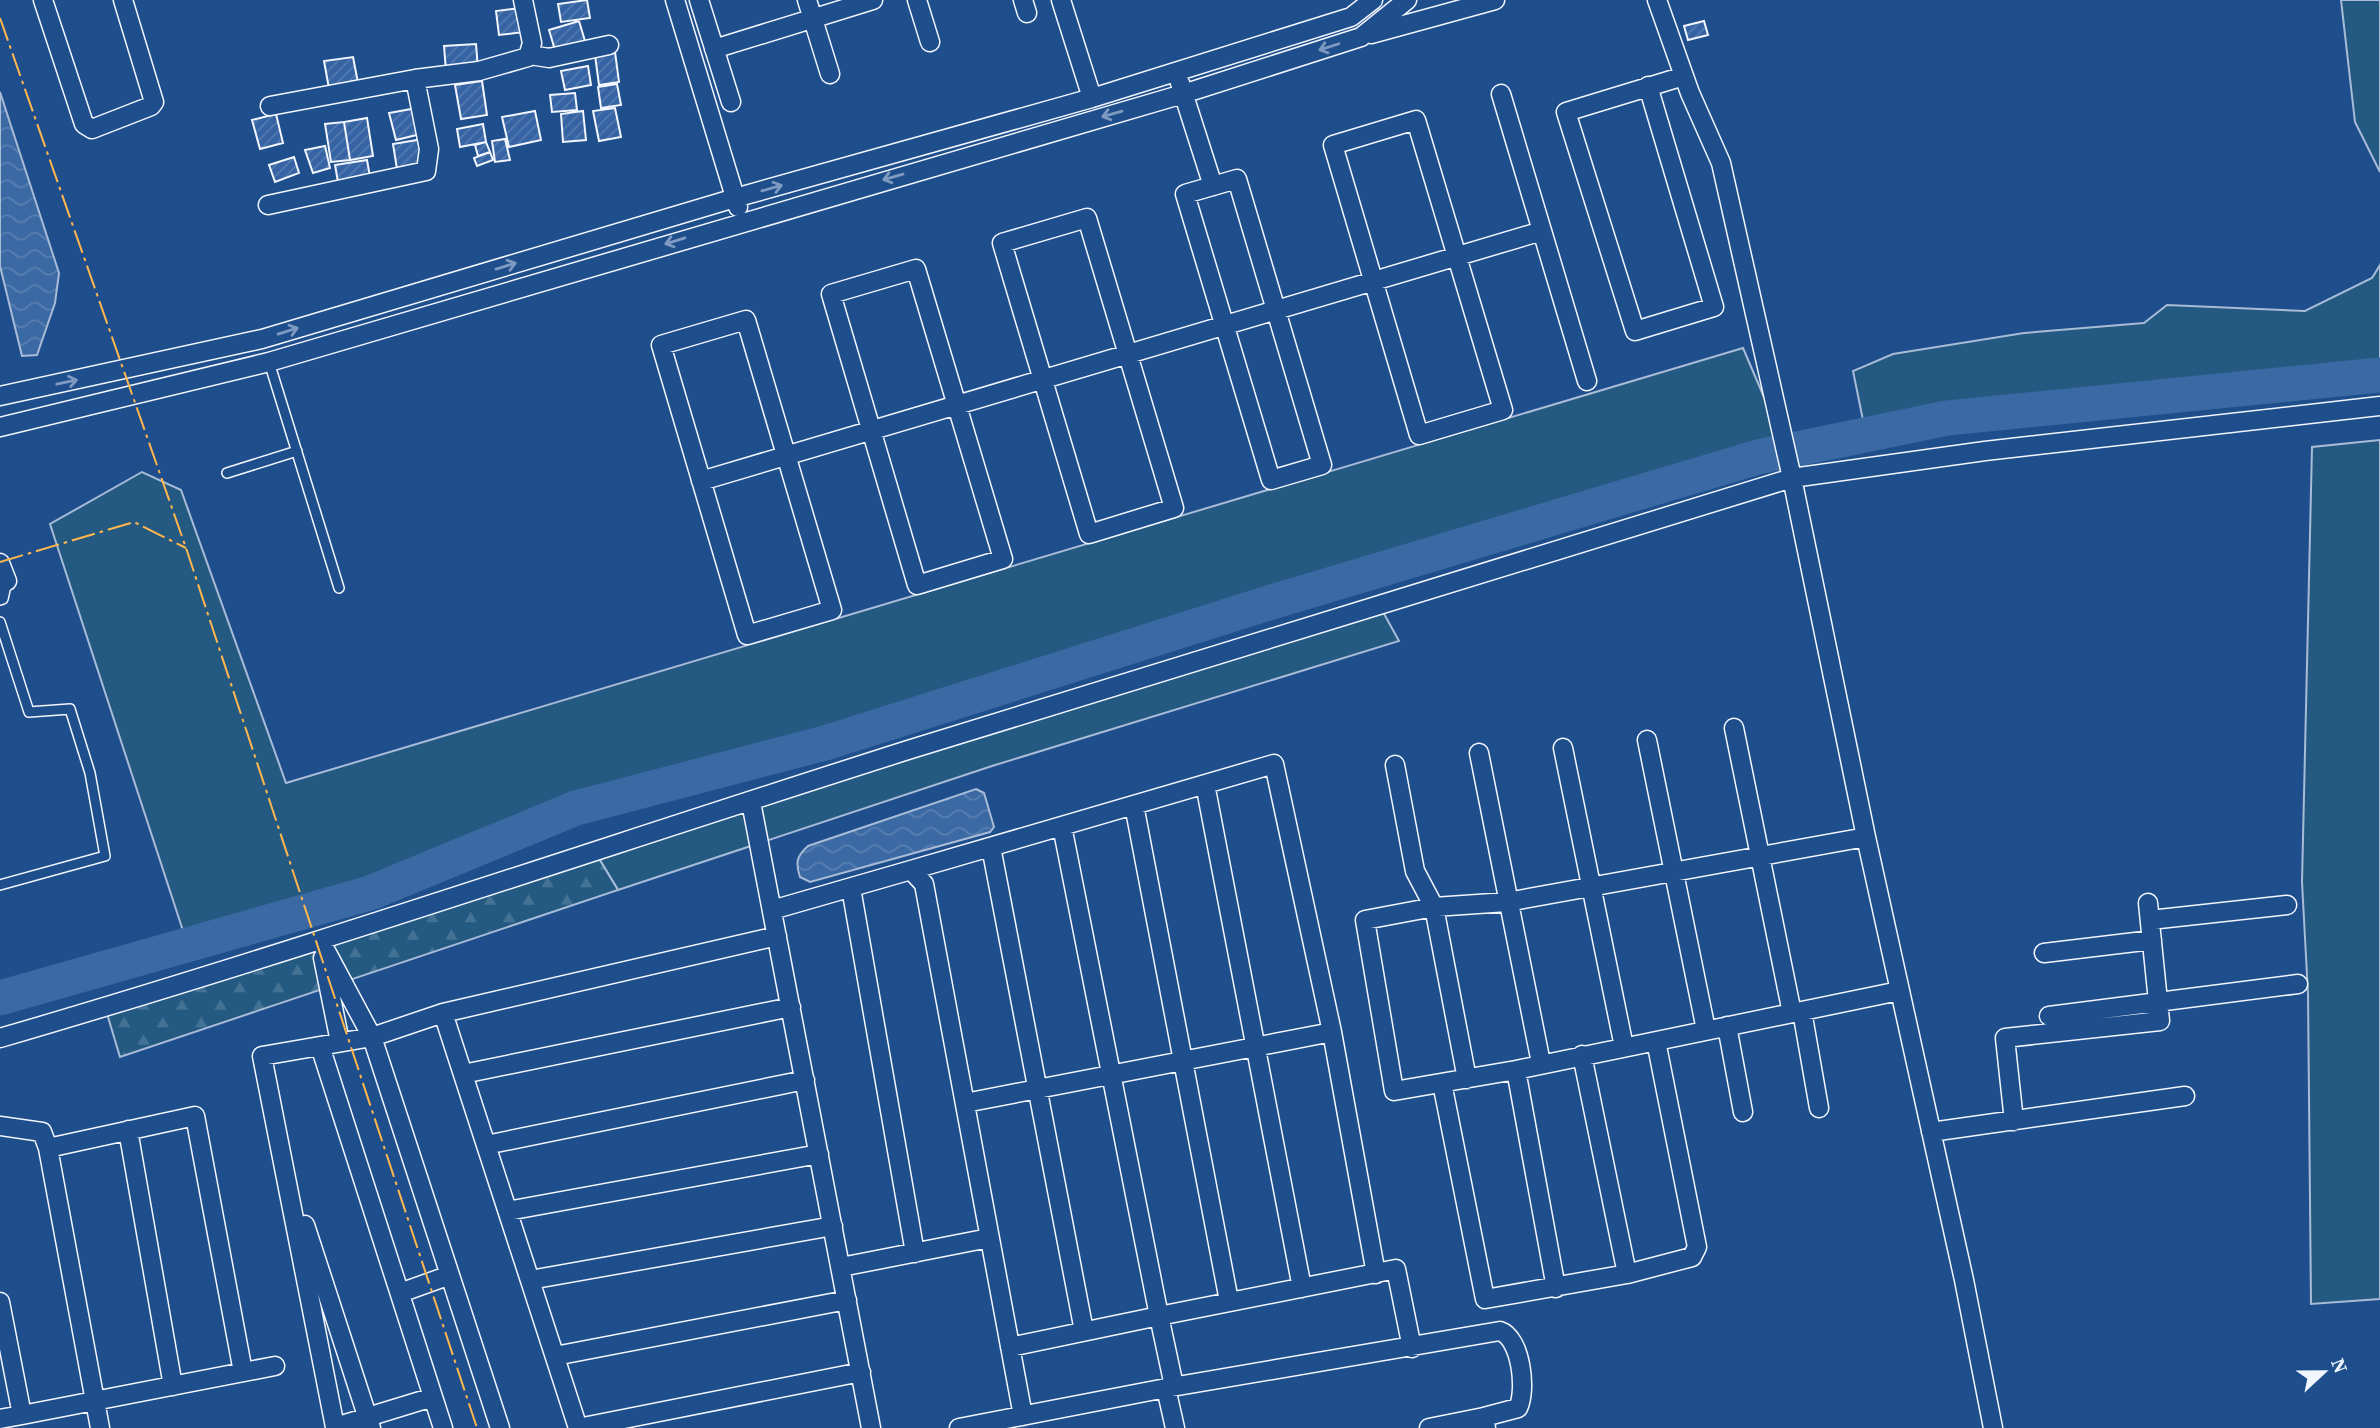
<svg xmlns="http://www.w3.org/2000/svg" width="2380" height="1428" font-family="'Source Serif 4',serif">
	<style>
		.grass { fill: #245a82; stroke: #a8bbd7; stroke-width: 2 }
		.forest { fill: url(#forest-firs); stroke: #a8bbd7; stroke-width: 2 }
		.water { fill: url(#water-waves); stroke: #a8bbd7; stroke-width: 2 }
		.lines { fill: none; stroke-linecap: round; stroke-linejoin: round }
		.river { stroke: #3b69a3; stroke-width: 35 }
		.building { fill: url(#building-hatch); stroke: #f2f6ff; stroke-width: 2 }
		.lane-casing { stroke: #f2f6ff; stroke-width: 12 }
		.street-casing { stroke: #f2f6ff; stroke-width: 21 }
		.lane { stroke: #1f4e8c; stroke-width: 9 }
		.street { stroke: #1f4e8c; stroke-width: 18 }
		.power { stroke: #ffb74d; stroke-width: 2; stroke-dasharray: 24 5 3.5 5; stroke-linecap: butt }
		.oneway { stroke: #7e9ac0 }
	</style>
	<defs>
		<pattern id="forest-firs" width="22" height="20" patternUnits="userSpaceOnUse" patternTransform="scale(1.75)"><rect width="22" height="20" fill="#245a82"/><path d="M5 1l3.5 6h-7zM16 11l3.5 6h-7z" fill="#447295"/></pattern>
		<pattern id="water-waves" width="16" height="10" patternUnits="userSpaceOnUse" patternTransform="scale(1.75)"><rect width="16" height="10" fill="#3b69a3"/><path d="M0 5q4-4 8 0t8 0" fill="none" stroke="#587fb1"/></pattern>
		<pattern id="building-hatch" width="6" height="6" patternUnits="userSpaceOnUse" patternTransform="scale(1.75)"><rect width="6" height="6" fill="#3563a3"/><path d="M-1 1l2-2M0 6l6-6M5 7l2-2" fill="none" stroke="#537ab1"/></pattern>
	</defs>
	<rect width="100%" height="100%" fill="#1f4e8c"/>
	<path class="grass" d="M 2341,0 L 2380,0 L 2380,172 L 2355,122 Z
		M 2380,265 L 2380,375 L 1947,418 L 1866,435 L 1853,371 L 1893,354 L 2024,333 L 2144,323 L 2167,305 L 2305,311 L 2372,278 Z
		M 1743,348 L 1787,451 L 1758,457 L 1358,577 L 825,743 L 570,811 L 370,893 L 188,946 L 50,524 L 142,472 L 181,490 L 286,783 Z
		M 2380,440 L 2380,1299 L 2311,1304 L 2308,994 L 2302,882 L 2312,447 Z
		M 1377,601 L 1399,641 L 992,766 L 618,890 L 595,852 Z"/>
	<path class="forest" d="M 595,852 L 618,890 L 120,1057 L 105,1007 Z"/>
	<path class="water" d="M 0,92 L 59,273 L 55,303 L 37,355 L 22,356 L 0,266 Z
		M 976,789 L 984,793 L 994,827 L 990,832 L 810,882 L 800,877 C 795,862 797,856 808,846 Z"/>
	<g class="lines">
		<path class="river" d="M 0,998 L 370,893 L 576,808 L 825,743 L 1275,601 L 1758,457 L 1947,418 L 2380,375"/>
	</g>
	<path class="building" d="M 587,0 L 590,18 L 561,22 L 558,4 Z
		M 521,8 L 524,32 L 499,35 L 496,11 Z
		M 579,21 L 585,41 L 555,50 L 549,30 Z
		M 1704,21 L 1708,35 L 1688,40 L 1684,26 Z
		M 476,44 L 478,69 L 446,71 L 444,46 Z
		M 615,52 L 619,82 L 599,85 L 595,55 Z
		M 353,57 L 359,88 L 330,94 L 324,61 Z
		M 588,66 L 591,85 L 565,90 L 561,71 Z
		M 482,81 L 487,115 L 461,119 L 455,85 Z
		M 617,84 L 621,105 L 601,108 L 598,87 Z
		M 575,93 L 577,110 L 552,112 L 550,95 Z
		M 417,108 L 425,133 L 396,140 L 389,113 Z
		M 615,108 L 621,137 L 599,141 L 593,111 Z
		M 535,111 L 541,140 L 509,147 L 502,117 Z
		M 583,111 L 586,140 L 563,142 L 561,114 Z
		M 276,114 L 283,143 L 260,149 L 252,120 Z
		M 367,118 L 373,156 L 350,160 L 344,122 Z
		M 344,122 L 350,160 L 331,162 L 325,124 Z
		M 483,124 L 486,142 L 460,147 L 457,129 Z
		M 423,139 L 427,164 L 397,169 L 393,144 Z
		M 505,139 L 510,160 L 495,162 L 492,141 Z
		M 486,142 L 490,152 L 478,156 L 475,145 Z
		M 325,146 L 330,168 L 313,173 L 305,150 Z
		M 490,152 L 493,160 L 477,166 L 474,158 Z
		M 294,157 L 299,173 L 275,182 L 269,165 Z
		M 367,160 L 370,177 L 338,182 L 335,165 Z"/>
	<g class="lines">
		<defs>
			<path id="lane" d="M 269,362 L 339,588
				M 227,473 L 297,451
				M 0,600 L 3,599 L 7,581
				M 0,622 L 29,712 L 70,709 L 90,773 L 105,856 L 0,885"/>
			<path id="street" d="M 43,0 L 84,124 L 92,129 L 151,106 L 154,102 L 123,0
				M 675,0 L 738,207
				M 699,0 L 731,102
				M 807,0 L 830,74
				M 917,0 L 930,42
				M 1023,0 L 1027,13
				M 1061,0 L 1092,98
				M 1371,34 L 1495,0
				M 714,49 L 873,0
				M 530,55 L 549,58 L 609,45
				M 1180,83 L 1213,186
				M 1648,86 L 1714,307 L 1635,331 L 1566,112 L 1684,76
				M 1501,94 L 1587,381
				M 270,106 L 415,79
				M 1416,120 L 1503,410 L 1419,435 L 1333,145 Z
				M 1237,179 L 1322,465 L 1271,480 L 1185,194 Z
				M 268,205 L 426,171 L 429,149 L 415,79 L 479,71 L 528,57 L 532,43 L 523,0
				M 1087,218 L 1174,508 L 1089,534 L 1002,243 Z
				M 916,269 L 1003,559 L 917,585 L 831,294 Z
				M 746,320 L 832,610 L 747,635 L 661,345 Z
				M 0,396 L 262,339 L 735,198 L 1092,98 L 1351,17 L 1373,0
				M 0,427 L 269,362 L 1183,94 L 1361,37 L 1407,0
				M 701,481 L 1542,231
				M 0,563 L 7,581 L 0,583
				M 1734,728 L 1792,1013
				M 1647,740 L 1706,1030
				M 1563,748 L 1624,1047
				M 1479,753 L 1541,1063
				M 1395,765 L 1415,871 L 1434,907 L 1467,1079
				M 1205,784 L 1302,1288
				M 751,802 L 871,1428
				M 1134,805 L 1229,1301
				M 1866,837 L 1507,902 L 1434,907 L 1365,920 L 1394,1091 L 1516,1070 L 1899,991
				M 991,847 L 1084,1331
				M 911,870 L 1274,764 L 1332,1032 L 1376,1274
				M 851,888 L 915,1253
				M 772,910 L 911,870 L 924,884 L 1023,1416
				M 2150,920 L 2287,905
				M 320,940 L 372,1037 L 500,1428
				M 2044,953 L 2152,940
				M 323,958 L 340,1042
				M 1802,1011 L 1819,1108
				M 443,1013 L 578,1428
				M 2049,1016 L 2298,984
				M 1727,1026 L 1743,1112
				M 0,1038 C 305,949 606,846 908,750 C 1202,657 1498,571 1792,478 L 1721,163 L 1690,93 L 1657,0
				M 320,1046 L 443,1428
				M 1582,1055 L 1627,1274 L 1692,1257 L 1697,1247 L 1656,1041
				M 1516,1070 L 1556,1288
				M 463,1074 L 791,1007
				M 1442,1083 L 1485,1299 L 1627,1274
				M 965,1103 L 1332,1032
				M 2014,1121 L 2005,1038 L 2160,1021 L 2148,903
				M 0,1126 L 42,1132 L 48,1148 L 195,1116 L 243,1372
				M 128,1130 L 173,1386
				M 1931,1132 L 2185,1096
				M 486,1145 L 805,1080
				M 48,1148 L 100,1428
				M 508,1211 L 819,1154
				M 305,1225 L 371,1428
				M 841,1267 L 989,1238
				M 530,1280 L 833,1226
				M 400,1293 L 450,1275
				M 0,1302 L 22,1415 L 275,1366
				M 1010,1347 L 1159,1316 L 1062,826
				M 555,1356 L 847,1300
				M 1174,1386 L 1159,1316 L 1396,1269 L 1412,1348
				M 1166,1388 L 1175,1428
				M 433,1397 L 335,1427 L 262,1056 L 372,1037 L 443,1013 L 777,936
				M 0,1419 L 22,1415
				M 578,1428 L 861,1372
				M 959,1428 L 1166,1388 L 1500,1331 C 1521,1338 1527,1390 1518,1408 L 1484,1417 L 1486,1428
				M 1429,1428 L 1484,1417
				M 1993,1428 L 1964,1280 L 1866,837 L 1792,478 L 1985,451 L 2380,406"/>
		</defs>
		<use href="#lane" class="lane-casing"/>
		<use href="#street" class="street-casing"/>
		<use href="#lane" class="lane"/>
		<use href="#street" class="street"/>
		<path class="power" d="M 0,18 L 186,548 L 477,1428
			M 0,562 L 134,522 L 186,548"/>
	</g>
	<defs><path id="oneway-shaft" d="M-6 0H5M1.5-3L5.5 0L1.5 3" fill="none" stroke-width="1.6" stroke-linecap="round" stroke-linejoin="round" transform="scale(1.75)"/></defs>
	<g class="oneway">
		<use href="#oneway-shaft" transform="translate(1329 47) rotate(162)"/>
		<use href="#oneway-shaft" transform="translate(1112 114) rotate(164)"/>
		<use href="#oneway-shaft" transform="translate(893 177) rotate(164)"/>
		<use href="#oneway-shaft" transform="translate(772 188) rotate(-16)"/>
		<use href="#oneway-shaft" transform="translate(675 241) rotate(163)"/>
		<use href="#oneway-shaft" transform="translate(506 266) rotate(-17)"/>
		<use href="#oneway-shaft" transform="translate(288 331) rotate(-17)"/>
		<use href="#oneway-shaft" transform="translate(67 382) rotate(-12)"/>
	</g>
	<g transform="translate(2324 1372) rotate(68)" stroke="#1f4e8c" stroke-width="5" paint-order="stroke">
	<path d="M0-5L12 26L0 18L-12 26Z" fill="#f2f6ff"/>
	<text y="-10" font-size="19" font-weight="bold" text-anchor="middle" fill="#f2f6ff">N</text>
	</g>
</svg>
